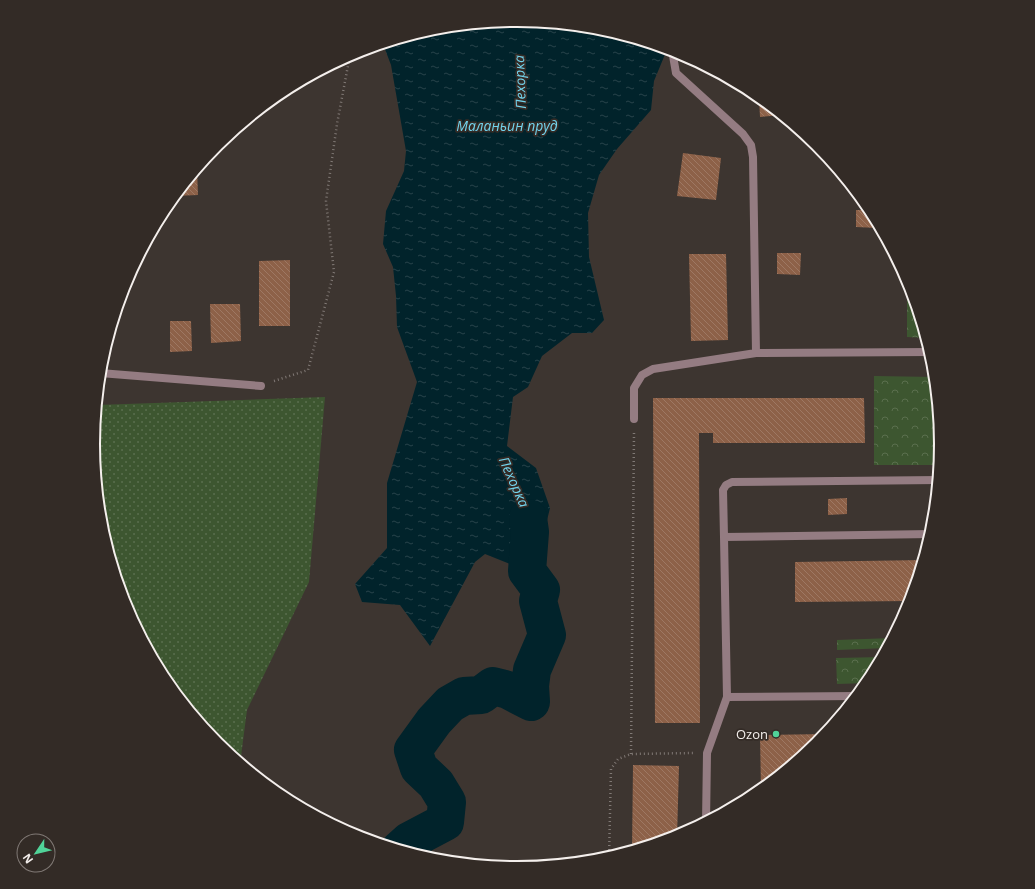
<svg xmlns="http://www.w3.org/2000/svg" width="1035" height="889" font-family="'Open Sans',sans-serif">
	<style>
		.grass { fill: url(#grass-dots) }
		.park { fill: url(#park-crowns) }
		.water { fill: url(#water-ripples) }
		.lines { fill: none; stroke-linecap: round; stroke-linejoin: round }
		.river { stroke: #01232b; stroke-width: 38 }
		.building { fill: url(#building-back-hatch) }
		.path { stroke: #807975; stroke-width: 2.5; stroke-dasharray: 1 3; stroke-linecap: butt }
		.service { stroke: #947c82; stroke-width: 8 }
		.poi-dot { fill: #50d398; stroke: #332b26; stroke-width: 1.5 }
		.labels { text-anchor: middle; stroke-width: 3.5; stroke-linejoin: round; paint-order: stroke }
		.poi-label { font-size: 13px; fill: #f4efec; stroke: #332b26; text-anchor: end }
		.water-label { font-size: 14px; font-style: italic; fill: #72d3ec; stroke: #332b26 }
		.rim { fill: none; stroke: #f4efec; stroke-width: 2 }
	</style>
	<defs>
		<pattern id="grass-dots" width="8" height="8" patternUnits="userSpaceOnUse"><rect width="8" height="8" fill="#3d5630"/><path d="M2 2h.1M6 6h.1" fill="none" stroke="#5a6f4e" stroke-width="1.8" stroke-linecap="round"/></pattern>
		<pattern id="park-crowns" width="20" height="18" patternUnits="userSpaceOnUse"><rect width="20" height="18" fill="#3d5630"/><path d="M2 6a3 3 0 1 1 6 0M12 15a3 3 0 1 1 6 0" fill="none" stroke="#5a6f4e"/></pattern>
		<pattern id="water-ripples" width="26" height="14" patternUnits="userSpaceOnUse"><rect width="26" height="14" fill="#01232b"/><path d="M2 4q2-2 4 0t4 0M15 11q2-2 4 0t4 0" fill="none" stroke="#27434a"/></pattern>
		<pattern id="building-back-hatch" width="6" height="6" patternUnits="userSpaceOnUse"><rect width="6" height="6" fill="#8d6148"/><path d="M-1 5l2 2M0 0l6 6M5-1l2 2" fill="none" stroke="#9e7863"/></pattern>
	</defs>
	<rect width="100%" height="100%" fill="#3d3530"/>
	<path class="grass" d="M 325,397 L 309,582 L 247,710 L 240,764 L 217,745 L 164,680 L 125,607 L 101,527 L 93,444 L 97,405 Z"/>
	<path class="park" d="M 907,290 L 912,290 L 927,338 L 907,337 Z
		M 874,376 L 935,377 L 942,445 L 940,465 L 874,465 Z
		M 893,638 L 888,648 L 837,650 L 837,640 Z
		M 883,657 L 868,683 L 837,684 L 836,658 Z"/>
	<path class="water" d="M 518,20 L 601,28 L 666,48 L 666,52 L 654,81 L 651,110 L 617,149 L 599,175 L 588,213 L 589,257 L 604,320 L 592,333 L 572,333 L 542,356 L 528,387 L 513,397 L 507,446 L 536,468 L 550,508 L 536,566 L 527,571 L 485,554 L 475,562 L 430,646 L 400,605 L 362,602 L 355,584 L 387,548 L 387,483 L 417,382 L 397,327 L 396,296 L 393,267 L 383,244 L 386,211 L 404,171 L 406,151 L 391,65 L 383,44 L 435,28 Z"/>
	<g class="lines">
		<path class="river" d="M 399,850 L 409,841 L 445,822 L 447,802 L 436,784 L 419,768 L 413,750 L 434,721 L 450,704 L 464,696 L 481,695 L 493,686 L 508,690 L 531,702 L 530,686 L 532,670 L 547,635 L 538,601 L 541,590 L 527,571 L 530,532 L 528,518"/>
	</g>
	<path class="building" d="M 708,67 L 711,69 L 719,73 L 709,75 Z
		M 759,98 L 761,98 L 782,115 L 760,117 Z
		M 683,153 L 721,158 L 716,200 L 677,196 Z
		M 197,169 L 198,195 L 175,196 L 193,174 Z
		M 856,210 L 871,210 L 877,221 L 877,228 L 856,227 Z
		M 777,253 L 801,253 L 800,275 L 777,274 Z
		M 689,254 L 726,254 L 728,340 L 691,341 Z
		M 290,260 L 290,326 L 259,326 L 259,261 Z
		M 210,304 L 240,304 L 241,341 L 211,343 Z
		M 170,321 L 191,321 L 192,351 L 170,352 Z
		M 653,398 L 864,398 L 865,443 L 713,443 L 713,433 L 699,433 L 700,723 L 655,723 Z
		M 847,498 L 847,514 L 828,515 L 828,499 Z
		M 924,560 L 912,601 L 795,602 L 795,562 Z
		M 826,734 L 818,745 L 761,791 L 760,735 Z
		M 633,765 L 679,766 L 677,838 L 632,851 Z"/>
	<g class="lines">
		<path class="path" d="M 274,381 L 308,370 L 334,272 L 326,201 L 337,124 L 350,55
			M 631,754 L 634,433
			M 609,858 L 611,769 L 618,759 L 631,754 L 693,753"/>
		<path class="service" d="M 672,50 L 676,73 L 743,134 L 751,145 L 753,157 L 756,353
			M 100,373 L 261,386
			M 634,419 L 634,388 L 642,375 L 653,369 L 756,353 L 931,352
			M 724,537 L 723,490 L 726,485 L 732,482 L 939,480
			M 727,697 L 724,537 L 932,534
			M 706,823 L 707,753 L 727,697 L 858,696"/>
	</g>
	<circle class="poi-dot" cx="776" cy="734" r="4"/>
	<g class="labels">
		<g class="poi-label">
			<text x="768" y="739">Ozon</text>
		</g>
		<g class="water-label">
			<text transform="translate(520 82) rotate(-92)" y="5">Пехорка</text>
			<text x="507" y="131">Маланьин пруд</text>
			<text transform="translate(514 482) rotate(66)" y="5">Пехорка</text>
		</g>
	</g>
	<path d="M0 0H1035V889H0ZM100 444a417 417 0 1 1 834 0a417 417 0 1 1-834 0Z" fill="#332b26" fill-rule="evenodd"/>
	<path class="rim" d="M100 444a417 417 0 1 1 834 0a417 417 0 1 1-834 0Z"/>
	<g transform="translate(36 853) rotate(235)"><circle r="19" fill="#332b26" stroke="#807975"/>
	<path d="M0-3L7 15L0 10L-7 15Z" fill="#50d398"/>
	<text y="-6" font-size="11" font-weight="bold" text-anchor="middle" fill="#f4efec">N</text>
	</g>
</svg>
